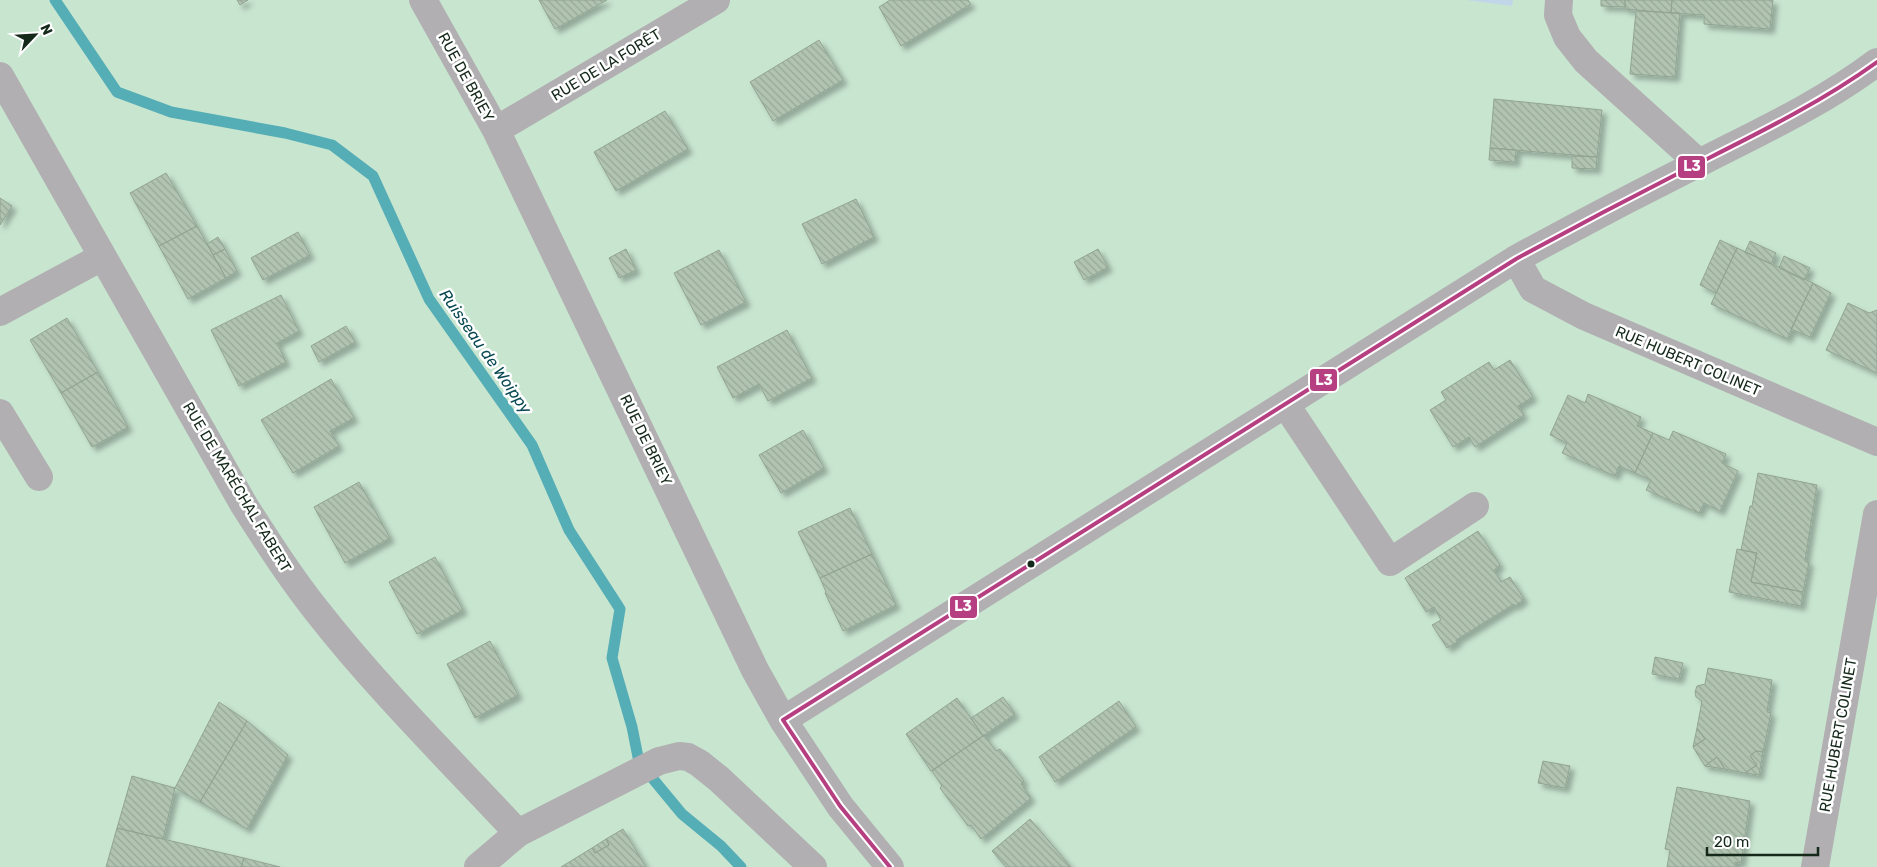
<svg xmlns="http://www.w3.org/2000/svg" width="1877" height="867" font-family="Rubik,sans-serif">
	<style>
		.grass { fill: #c2d6e9 }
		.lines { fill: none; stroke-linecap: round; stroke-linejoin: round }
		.stream { stroke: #55adb5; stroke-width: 11 }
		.building { fill: url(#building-back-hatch); stroke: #92a492; filter: url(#shadow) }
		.minor { stroke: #b1afb1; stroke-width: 28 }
		.bus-1-casing { stroke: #fff; stroke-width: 8 }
		.bus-1 { stroke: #b63f82; stroke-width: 4 }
		.bus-dot { fill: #15291b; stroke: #fff; stroke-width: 2 }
		.labels { text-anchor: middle; stroke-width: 5; stroke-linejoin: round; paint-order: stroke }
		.street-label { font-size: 15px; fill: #15291b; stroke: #fff }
		.water-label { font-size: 16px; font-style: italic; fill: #084853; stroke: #fff }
		.line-badge { stroke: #fff; stroke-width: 2 }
		.badge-label { font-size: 14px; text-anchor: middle; font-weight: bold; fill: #fff }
	</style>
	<defs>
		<pattern id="building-back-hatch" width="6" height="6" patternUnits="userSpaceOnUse" patternTransform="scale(1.25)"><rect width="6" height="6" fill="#b1c3b1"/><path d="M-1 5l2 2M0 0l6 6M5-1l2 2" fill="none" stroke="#97a898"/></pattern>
		<filter id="shadow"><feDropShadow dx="4.5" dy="4.5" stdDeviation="2.5" flood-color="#0004"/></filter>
	</defs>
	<rect width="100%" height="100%" fill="#c8e5d0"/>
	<path class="grass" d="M 1466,0 L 1513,0 L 1512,6 Z"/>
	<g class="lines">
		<path class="stream" d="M 55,0 L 117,92 L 171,112 L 285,133 L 332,145 L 373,176 L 429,299 L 532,445 L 569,530 L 620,609 L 612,658 L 632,727 L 639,762 L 682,814 L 721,846 L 741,867"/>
	</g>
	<path class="building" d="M 237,0 L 248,0 L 240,5 Z
		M 539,0 L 607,0 L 555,29 Z
		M 890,0 L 968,0 L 971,4 L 901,46 L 879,7 Z
		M 1601,0 L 1625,0 L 1625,7 L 1601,6 Z
		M 1625,0 L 1672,0 L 1671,13 L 1625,9 Z
		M 1672,0 L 1773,0 L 1770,29 L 1704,24 L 1704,15 L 1671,13 Z
		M 1636,11 L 1680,13 L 1675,77 L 1630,74 Z
		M 819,40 L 843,80 L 773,121 L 750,82 Z
		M 1494,99 L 1602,110 L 1597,157 L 1490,148 Z
		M 665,111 L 688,149 L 616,191 L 594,152 Z
		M 1490,148 L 1516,150 L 1515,162 L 1489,160 Z
		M 1572,156 L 1597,157 L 1596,169 L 1572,168 Z
		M 166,173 L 197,226 L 159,246 L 130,193 Z
		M 0,198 L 12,206 L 0,225 Z
		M 856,199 L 874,237 L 822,264 L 802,224 Z
		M 197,226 L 226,278 L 188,299 L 159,246 Z
		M 298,232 L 310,255 L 263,280 L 251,258 Z
		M 218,237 L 225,249 L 213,255 L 207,244 Z
		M 1720,240 L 1737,248 L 1716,293 L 1700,285 Z
		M 1750,241 L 1776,253 L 1771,264 L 1745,252 Z
		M 1737,248 L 1813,283 L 1787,339 L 1711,304 Z
		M 225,249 L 237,271 L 226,278 L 213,255 Z
		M 626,249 L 636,270 L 619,278 L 609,258 Z
		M 1098,249 L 1108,267 L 1084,280 L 1074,262 Z
		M 719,250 L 746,302 L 701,325 L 674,273 Z
		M 1784,256 L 1810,268 L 1804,280 L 1779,268 Z
		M 1813,283 L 1831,293 L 1810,337 L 1791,329 Z
		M 281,295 L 299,331 L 277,343 L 286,362 L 239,386 L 211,330 Z
		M 1848,303 L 1869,313 L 1877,310 L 1877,373 L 1826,350 Z
		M 67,318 L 98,372 L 61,393 L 30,340 Z
		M 346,326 L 355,342 L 319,362 L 311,346 Z
		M 787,330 L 812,378 L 768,401 L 759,384 L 733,398 L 717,367 Z
		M 1510,360 L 1533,397 L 1518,406 L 1524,415 L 1475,447 L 1469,437 L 1453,447 L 1430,410 L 1446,400 L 1441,392 L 1489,362 L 1494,370 Z
		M 98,372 L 128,427 L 92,447 L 61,393 Z
		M 331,379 L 354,418 L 330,431 L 339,446 L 293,473 L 261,420 Z
		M 1588,394 L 1641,417 L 1637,426 L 1653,433 L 1635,473 L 1619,466 L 1615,476 L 1562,453 L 1567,443 L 1550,435 L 1568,395 L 1585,403 Z
		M 803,430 L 824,468 L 781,493 L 759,455 Z
		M 1673,431 L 1726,454 L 1722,463 L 1738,471 L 1720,511 L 1704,503 L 1699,513 L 1646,490 L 1651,480 L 1635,473 L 1653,433 L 1669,440 Z
		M 1758,473 L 1817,485 L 1805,561 L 1809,562 L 1803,592 L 1751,582 L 1757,553 L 1741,550 L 1750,506 L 1752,506 Z
		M 359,482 L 390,538 L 345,563 L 314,507 Z
		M 850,508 L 872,554 L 820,578 L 798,532 Z
		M 1478,531 L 1500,565 L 1494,570 L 1501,582 L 1510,577 L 1524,599 L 1515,606 L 1514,604 L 1456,640 L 1457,642 L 1447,648 L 1432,625 L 1441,620 L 1434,607 L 1426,612 L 1405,578 Z
		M 1737,549 L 1757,553 L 1751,582 L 1803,592 L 1801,606 L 1729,592 Z
		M 872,554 L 896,605 L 843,631 L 825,593 L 826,592 L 820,578 Z
		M 435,557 L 463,610 L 417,634 L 389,582 Z
		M 490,641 L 518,695 L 475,718 L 447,664 Z
		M 1655,657 L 1683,663 L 1679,679 L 1652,674 Z
		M 1708,668 L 1772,680 L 1767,712 L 1771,713 L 1763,752 L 1756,751 L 1750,756 L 1757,765 L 1745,773 L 1725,769 L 1717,757 L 1705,766 L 1693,747 L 1705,739 L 1697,728 L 1702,701 L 1696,697 L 1695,692 L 1697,686 L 1705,684 Z
		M 1003,697 L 1015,714 L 983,736 L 971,718 Z
		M 957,698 L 983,736 L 931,771 L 906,734 Z
		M 1119,701 L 1136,727 L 1055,782 L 1039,757 Z
		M 219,702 L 247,721 L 200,802 L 175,788 Z
		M 247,721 L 288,755 L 247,829 L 200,802 Z
		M 1697,728 L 1705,739 L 1693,747 Z
		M 984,735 L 996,751 L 1000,749 L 1024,781 L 1021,784 L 1031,798 L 981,839 L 971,825 L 968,826 L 940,788 L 942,786 L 932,771 Z
		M 1756,751 L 1763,752 L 1759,775 L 1745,773 L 1757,765 L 1750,756 Z
		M 1717,757 L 1725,769 L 1705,766 Z
		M 1543,761 L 1570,766 L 1565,788 L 1538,783 Z
		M 132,776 L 175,788 L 163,839 L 117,828 Z
		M 1677,787 L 1750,801 L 1741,863 L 1735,862 L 1735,867 L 1667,867 L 1670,850 L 1665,849 Z
		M 1030,819 L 1071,867 L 1006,867 L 992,851 Z
		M 117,828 L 163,839 L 244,858 L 241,867 L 106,867 Z
		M 623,829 L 646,867 L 561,867 L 592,848 L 595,853 L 609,845 L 606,839 Z
		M 606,839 L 609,845 L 595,853 L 592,848 Z
		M 244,858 L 280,867 L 241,867 Z"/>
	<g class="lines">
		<path class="minor" d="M 423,0 L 496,130 L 755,670 L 783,720 L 840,806 L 890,867
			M 1559,0 L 1558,15 L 1567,37 L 1586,61 L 1699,163
			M 0,76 L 244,505 C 267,541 290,577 317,611 C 378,689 450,760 518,833 L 659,761 L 679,756 L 688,757 L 699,763 L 719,779 L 813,867
			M 496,130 L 716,0
			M 1516,259 L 1533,289 L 1584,316 L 1877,442
			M 0,312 L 102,257
			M 1286,405 L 1390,562 L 1475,506
			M 0,413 L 39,477
			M 783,720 L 1516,259 C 1578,225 1641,192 1705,160 C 1764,130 1824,102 1877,62
			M 478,867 L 518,833
			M 1815,867 L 1877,514"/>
		<defs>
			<path id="bus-1" d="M 783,720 L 1516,259 C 1571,229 1626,200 1681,172 C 1748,138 1816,106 1877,62
				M 783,720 L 840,806 L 890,867"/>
		</defs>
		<use href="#bus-1" class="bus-1-casing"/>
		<use href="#bus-1" class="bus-1"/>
	</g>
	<circle class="bus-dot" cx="1031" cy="564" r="4.5"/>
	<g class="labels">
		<g class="street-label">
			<text transform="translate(606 65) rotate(-31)" y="5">RUE DE LA FORÊT</text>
			<text transform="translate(466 77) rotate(61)" y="5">RUE DE BRIEY</text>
			<text transform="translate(1688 361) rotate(23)" y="5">RUE HUBERT COLINET</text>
			<text transform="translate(646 440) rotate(64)" y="5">RUE DE BRIEY</text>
			<text transform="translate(237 487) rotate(59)" y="5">RUE DE MARÉCHAL FABERT</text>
			<text transform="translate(1838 735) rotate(-80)" y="5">RUE HUBERT COLINET</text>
		</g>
		<g class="water-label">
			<text transform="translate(486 351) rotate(55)" y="6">Ruisseau de Woippy</text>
		</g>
	</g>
	<g class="line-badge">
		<rect x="1677" y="155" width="29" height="24" rx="5" fill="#b63f82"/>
		<rect x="1309" y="368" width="29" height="24" rx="5" fill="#b63f82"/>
		<rect x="949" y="595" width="29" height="24" rx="5" fill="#b63f82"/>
	</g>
	<g class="badge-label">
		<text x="1692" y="171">L3</text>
		<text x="1324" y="385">L3</text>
		<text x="963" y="611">L3</text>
	</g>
	<g transform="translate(35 35) rotate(65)" stroke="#ffffff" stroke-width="4" paint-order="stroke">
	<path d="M0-4L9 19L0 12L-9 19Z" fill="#15291b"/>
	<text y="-8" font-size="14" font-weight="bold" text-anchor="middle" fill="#15291b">N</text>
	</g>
	<path d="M1707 847v8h111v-8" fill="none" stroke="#15291b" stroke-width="2.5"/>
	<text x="1714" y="847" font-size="15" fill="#15291b" stroke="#ffffff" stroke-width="4" paint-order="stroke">20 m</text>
</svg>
